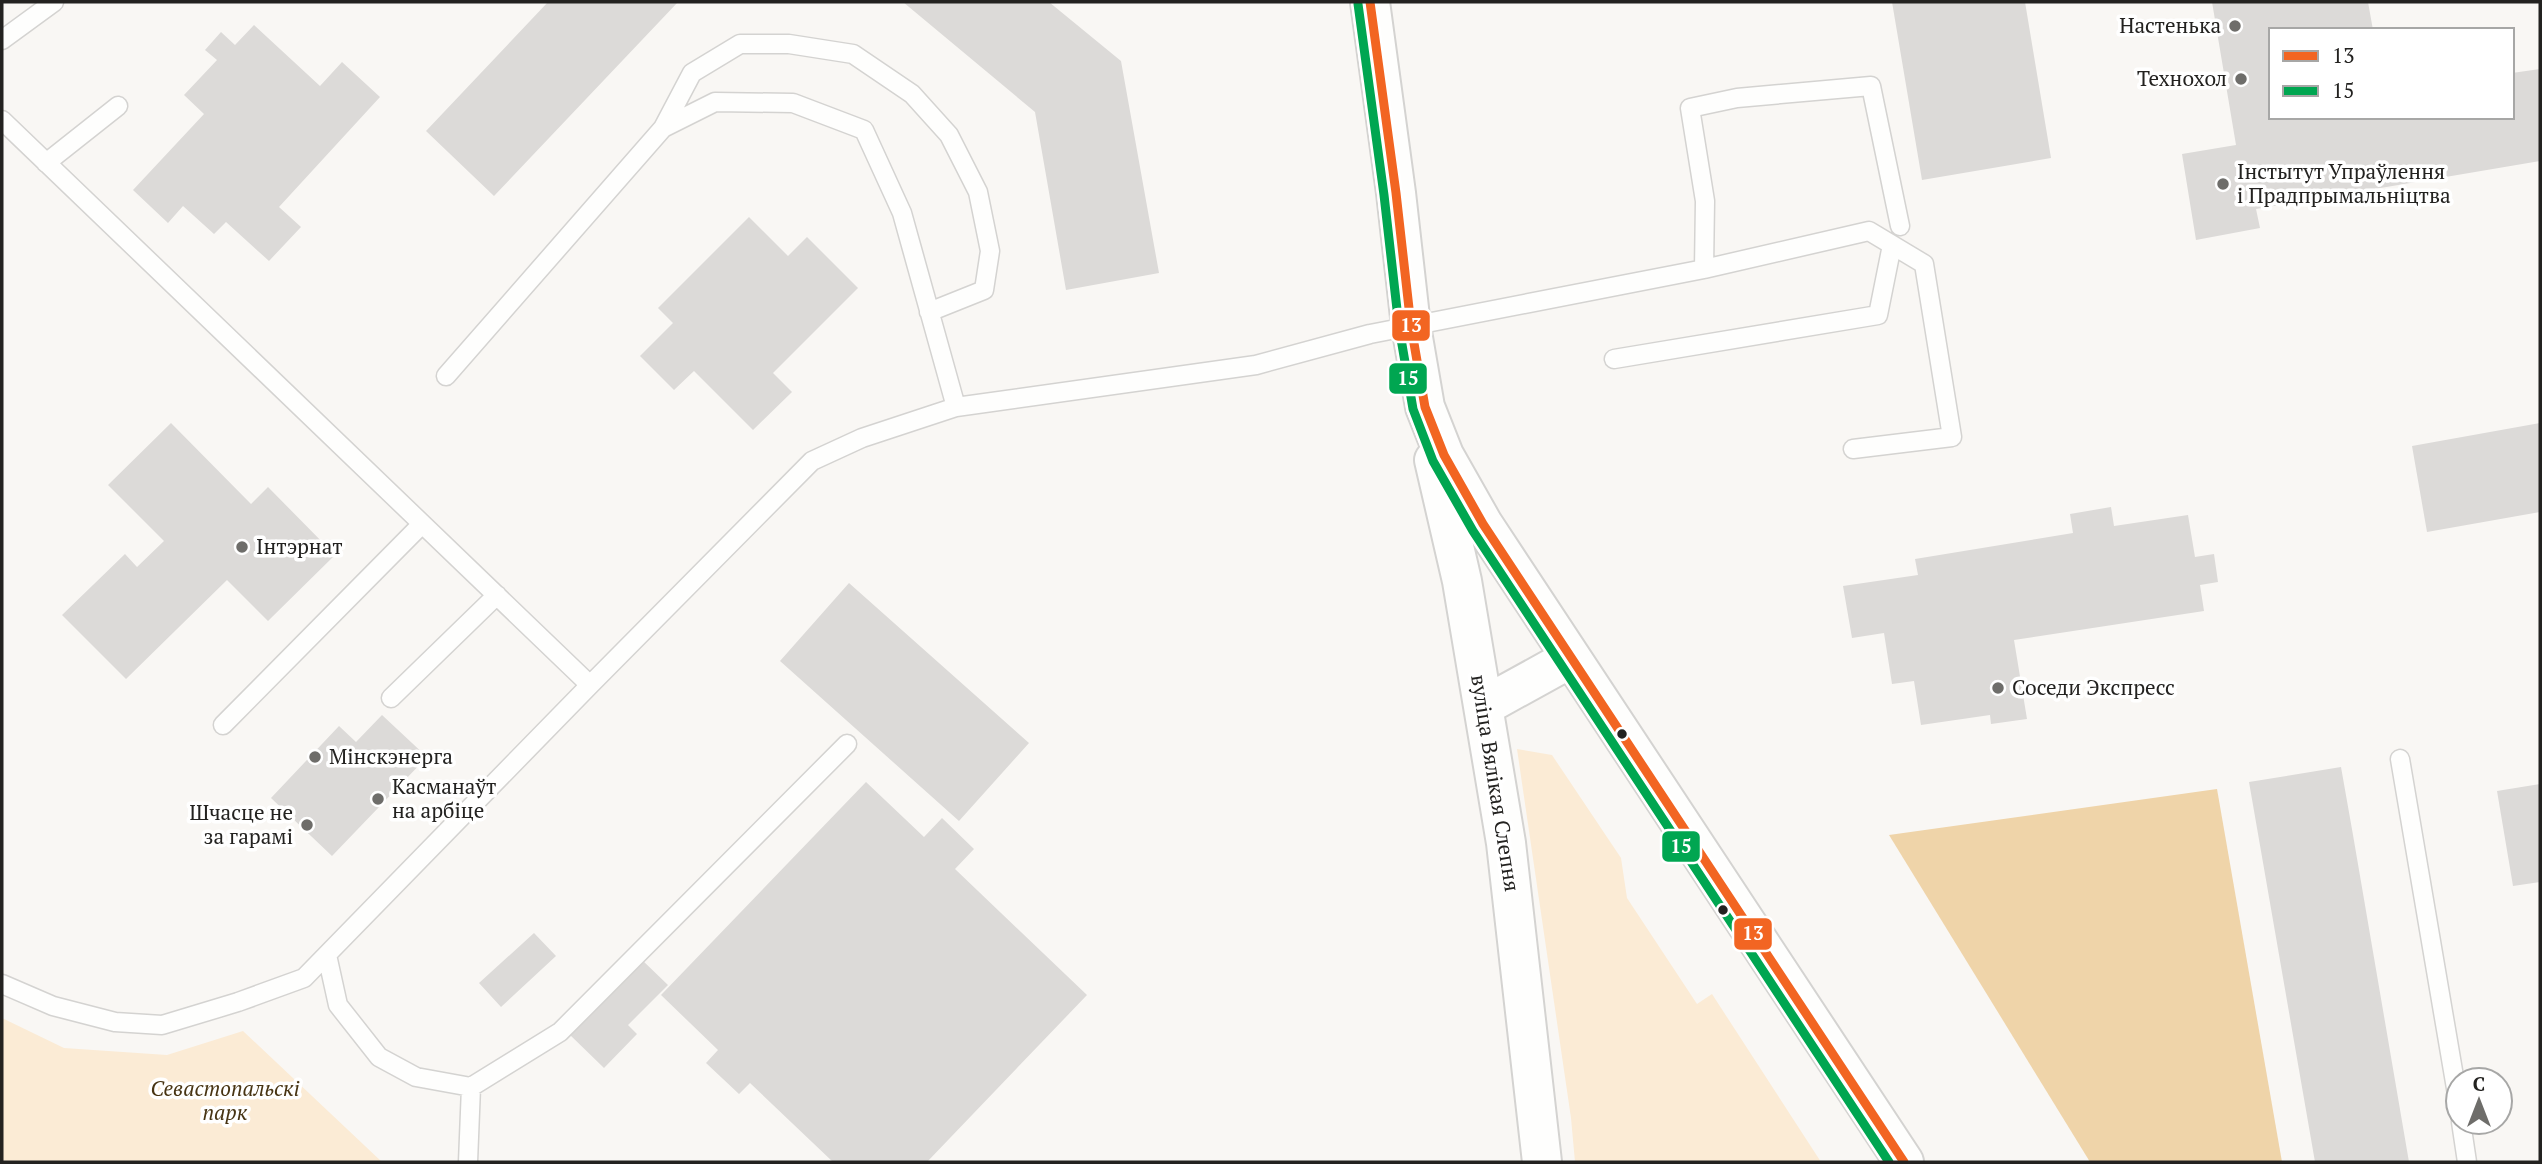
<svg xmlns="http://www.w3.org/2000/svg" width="2542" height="1164" font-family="'PT Serif',serif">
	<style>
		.green { fill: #fbebd5 }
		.forest { fill: #efd4a9 }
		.building { fill: #dcdad8 }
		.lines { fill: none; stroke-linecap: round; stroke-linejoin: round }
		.lane-casing { stroke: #d4d3d1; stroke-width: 21 }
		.secondary-casing { stroke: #d4d3d1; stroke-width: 42 }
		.lane { stroke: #fefefd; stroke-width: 18 }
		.secondary { stroke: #fefefd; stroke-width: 38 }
		.bus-1-casing { stroke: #fff; stroke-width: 14 }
		.bus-2-casing { stroke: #fff; stroke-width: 14 }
		.bus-1 { stroke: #f26522; stroke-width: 9 }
		.bus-2 { stroke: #00a651; stroke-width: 9 }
		.poi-dot { fill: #6e6d6a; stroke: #fff; stroke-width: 2.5 }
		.bus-dot { fill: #232220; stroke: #fff; stroke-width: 2.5 }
		.labels { text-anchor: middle; stroke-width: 7; stroke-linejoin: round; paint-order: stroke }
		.poi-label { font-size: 21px; fill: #232220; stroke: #fff; text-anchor: start }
		.street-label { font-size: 21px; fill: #232220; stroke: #fff }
		.park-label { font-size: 21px; font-style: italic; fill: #473413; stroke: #fff }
		.line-badge { stroke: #fff; stroke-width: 2.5 }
		.badge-label { font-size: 19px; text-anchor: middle; font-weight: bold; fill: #fff }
	</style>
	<rect width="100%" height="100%" fill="#f9f7f4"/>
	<path class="green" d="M 1517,749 L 1552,755 L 1621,858 L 1627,898 L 1697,1004 L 1712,994 L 1821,1162 L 1575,1162 L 1571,1118 Z
		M 2,1018 L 64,1048 L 167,1055 L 243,1031 L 382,1162 L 2,1162 Z"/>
	<path class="forest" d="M 2217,789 L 2282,1162 L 2090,1162 L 1889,835 Z"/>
	<path class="building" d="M 548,2 L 678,2 L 494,196 L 426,131 Z
		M 903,2 L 1049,2 L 1121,61 L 1159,273 L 1066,290 L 1035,112 Z
		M 1892,2 L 2025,2 L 2051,158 L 1922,180 Z
		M 2212,2 L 2368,2 L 2373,30 L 2271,30 L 2271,117 L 2512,117 L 2512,73 L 2540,69 L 2540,161 L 2256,209 L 2260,228 L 2196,240 L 2182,154 L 2236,145 Z
		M 254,25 L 320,86 L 342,62 L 380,97 L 279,207 L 301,227 L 269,261 L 226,222 L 214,234 L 183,206 L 168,223 L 133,190 L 204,114 L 184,95 L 217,60 L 205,50 L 221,32 L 235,45 Z
		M 749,217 L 788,256 L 807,237 L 858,288 L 773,373 L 792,392 L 753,430 L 694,371 L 674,390 L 640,356 L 673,323 L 658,308 Z
		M 171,423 L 251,504 L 268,487 L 335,555 L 268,621 L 227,580 L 126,679 L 62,615 L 125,554 L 137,567 L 164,541 L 108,485 Z
		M 2540,423 L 2540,512 L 2427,532 L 2412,446 Z
		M 2111,507 L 2114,526 L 2188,515 L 2195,557 L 2214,554 L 2218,582 L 2200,585 L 2204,611 L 2014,640 L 2027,719 L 1991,724 L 1990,715 L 1921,725 L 1914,681 L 1892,684 L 1884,633 L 1852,638 L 1843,586 L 1918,575 L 1915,559 L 2073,533 L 2070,514 Z
		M 849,583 L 1029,743 L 959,821 L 780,661 Z
		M 382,715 L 427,757 L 332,856 L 271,798 L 339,726 L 356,742 Z
		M 2341,767 L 2353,835 L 2409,1162 L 2315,1162 L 2249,782 Z
		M 866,782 L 924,837 L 942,818 L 974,849 L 955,869 L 1087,995 L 927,1162 L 833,1162 L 750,1083 L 739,1094 L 706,1063 L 718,1050 L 661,995 Z
		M 2540,784 L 2540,882 L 2513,886 L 2497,791 Z
		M 534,933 L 556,956 L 501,1007 L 479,983 Z
		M 641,959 L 668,985 L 628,1025 L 637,1034 L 604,1068 L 568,1033 Z"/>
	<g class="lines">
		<defs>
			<path id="lane" d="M 2,40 L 54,2
				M 2,120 L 590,685
				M 663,128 L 692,73 L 740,44 L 789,44 L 853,54 L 912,94 L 949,135 L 978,192 L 990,251 L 984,290 L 929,312
				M 46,163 L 118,106
				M 1704,269 L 1705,201 L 1690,108 L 1737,98 L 1871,86 L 1900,226
				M 1614,359 L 1878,315 L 1892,245
				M 446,376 L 663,128 L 715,102 L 793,103 L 864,130 L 902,213 L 956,407
				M 391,698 L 497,595
				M 223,725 L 422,524
				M 2400,759 L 2458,1100
				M 327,955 L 338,1005 L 379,1057 L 416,1077 L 471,1087 L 560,1032 L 847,744
				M 2,984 L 53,1006 L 115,1022 L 162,1025 L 238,1002 L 304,978 L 590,685 L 812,461 L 862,438 L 956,407 L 1256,365 L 1370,334 L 1704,269 L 1869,231 L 1924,264 L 1952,437 L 1853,449
				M 2461,1122 L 2467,1162
				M 468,1162 L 471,1087"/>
			<path id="secondary" d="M 1370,2 L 1396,193 L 1411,326 L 1425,407 L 1444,455 L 1483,524 L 1904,1162
				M 1434,460 L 1462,581 L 1506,843 L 1542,1162
				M 1484,706 L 1571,658"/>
		</defs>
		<use href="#lane" class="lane-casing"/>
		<use href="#secondary" class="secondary-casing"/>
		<use href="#lane" class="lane"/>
		<use href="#secondary" class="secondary"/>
		<defs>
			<path id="bus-1" d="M 1370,2 L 1396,193 L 1411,326 L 1425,407 L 1444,455 L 1483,524 L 1904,1162"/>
			<path id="bus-2" d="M 1358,4 L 1384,195 L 1399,327 L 1413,409 L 1433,461 L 1473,531 L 1889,1162"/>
		</defs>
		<use href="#bus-1" class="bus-1-casing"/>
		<use href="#bus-2" class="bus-2-casing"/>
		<use href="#bus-1" class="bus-1"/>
		<use href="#bus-2" class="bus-2"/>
	</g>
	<g class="poi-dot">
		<circle cx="2235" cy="26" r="7"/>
		<circle cx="2241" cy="79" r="7"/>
		<circle cx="2223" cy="184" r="7"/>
		<circle cx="242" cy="547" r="7"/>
		<circle cx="1998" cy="688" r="7"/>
		<circle cx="315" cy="757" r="7"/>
		<circle cx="378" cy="799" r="7"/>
		<circle cx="307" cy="825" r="7"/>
	</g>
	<g class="bus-dot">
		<circle cx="1622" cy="734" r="6"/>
		<circle cx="1723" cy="910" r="6"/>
	</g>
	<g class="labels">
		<g class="poi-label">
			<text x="2221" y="33" text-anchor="end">Настенька</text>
			<text x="2227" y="86" text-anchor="end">Технохол</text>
			<text x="2237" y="179">Інстытут Упраўлення<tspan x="2237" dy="24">і Прадпрымальніцтва</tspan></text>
			<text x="256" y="554">Інтэрнат</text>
			<text x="2012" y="695">Соседи Экспресс</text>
			<text x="329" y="764">Мінскэнерга</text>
			<text x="392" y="794">Касманаўт<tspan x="392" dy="24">на арбіце</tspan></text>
			<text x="293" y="820" text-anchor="end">Шчасце не<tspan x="293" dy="24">за гарамі</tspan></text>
		</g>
		<g class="street-label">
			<text transform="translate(1495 783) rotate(81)" y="7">вуліца Вялікая Слепня</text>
		</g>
		<g class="park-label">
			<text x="225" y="1096">Севастопальскі<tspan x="225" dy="24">парк</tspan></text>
		</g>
	</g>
	<g class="line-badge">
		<rect x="1391" y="309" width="40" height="33" rx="7" fill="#f26522"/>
		<rect x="1388" y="362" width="40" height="33" rx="7" fill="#00a651"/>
		<rect x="1661" y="830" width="40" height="33" rx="7" fill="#00a651"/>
		<rect x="1733" y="917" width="40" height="34" rx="7" fill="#f26522"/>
	</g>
	<g class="badge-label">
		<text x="1411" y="332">13</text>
		<text x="1408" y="385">15</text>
		<text x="1681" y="853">15</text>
		<text x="1753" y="940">13</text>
	</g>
	<rect width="2542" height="1164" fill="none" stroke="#232220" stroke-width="7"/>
	<rect x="2269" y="28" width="245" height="91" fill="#ffffff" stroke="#a7a7a6" stroke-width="2"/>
	<rect x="2283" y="51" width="35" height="10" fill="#f26522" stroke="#a7a7a6" stroke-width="2"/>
	<text x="2332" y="63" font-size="21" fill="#232220">13</text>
	<rect x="2283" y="86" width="35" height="10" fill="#00a651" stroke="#a7a7a6" stroke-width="2"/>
	<text x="2332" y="98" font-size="21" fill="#232220">15</text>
	<g transform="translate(2479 1101)"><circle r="33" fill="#ffffff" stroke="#a7a7a6" stroke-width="2"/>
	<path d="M0-5L12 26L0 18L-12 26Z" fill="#6e6d6a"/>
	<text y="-10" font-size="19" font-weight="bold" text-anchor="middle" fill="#232220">С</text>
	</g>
</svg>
